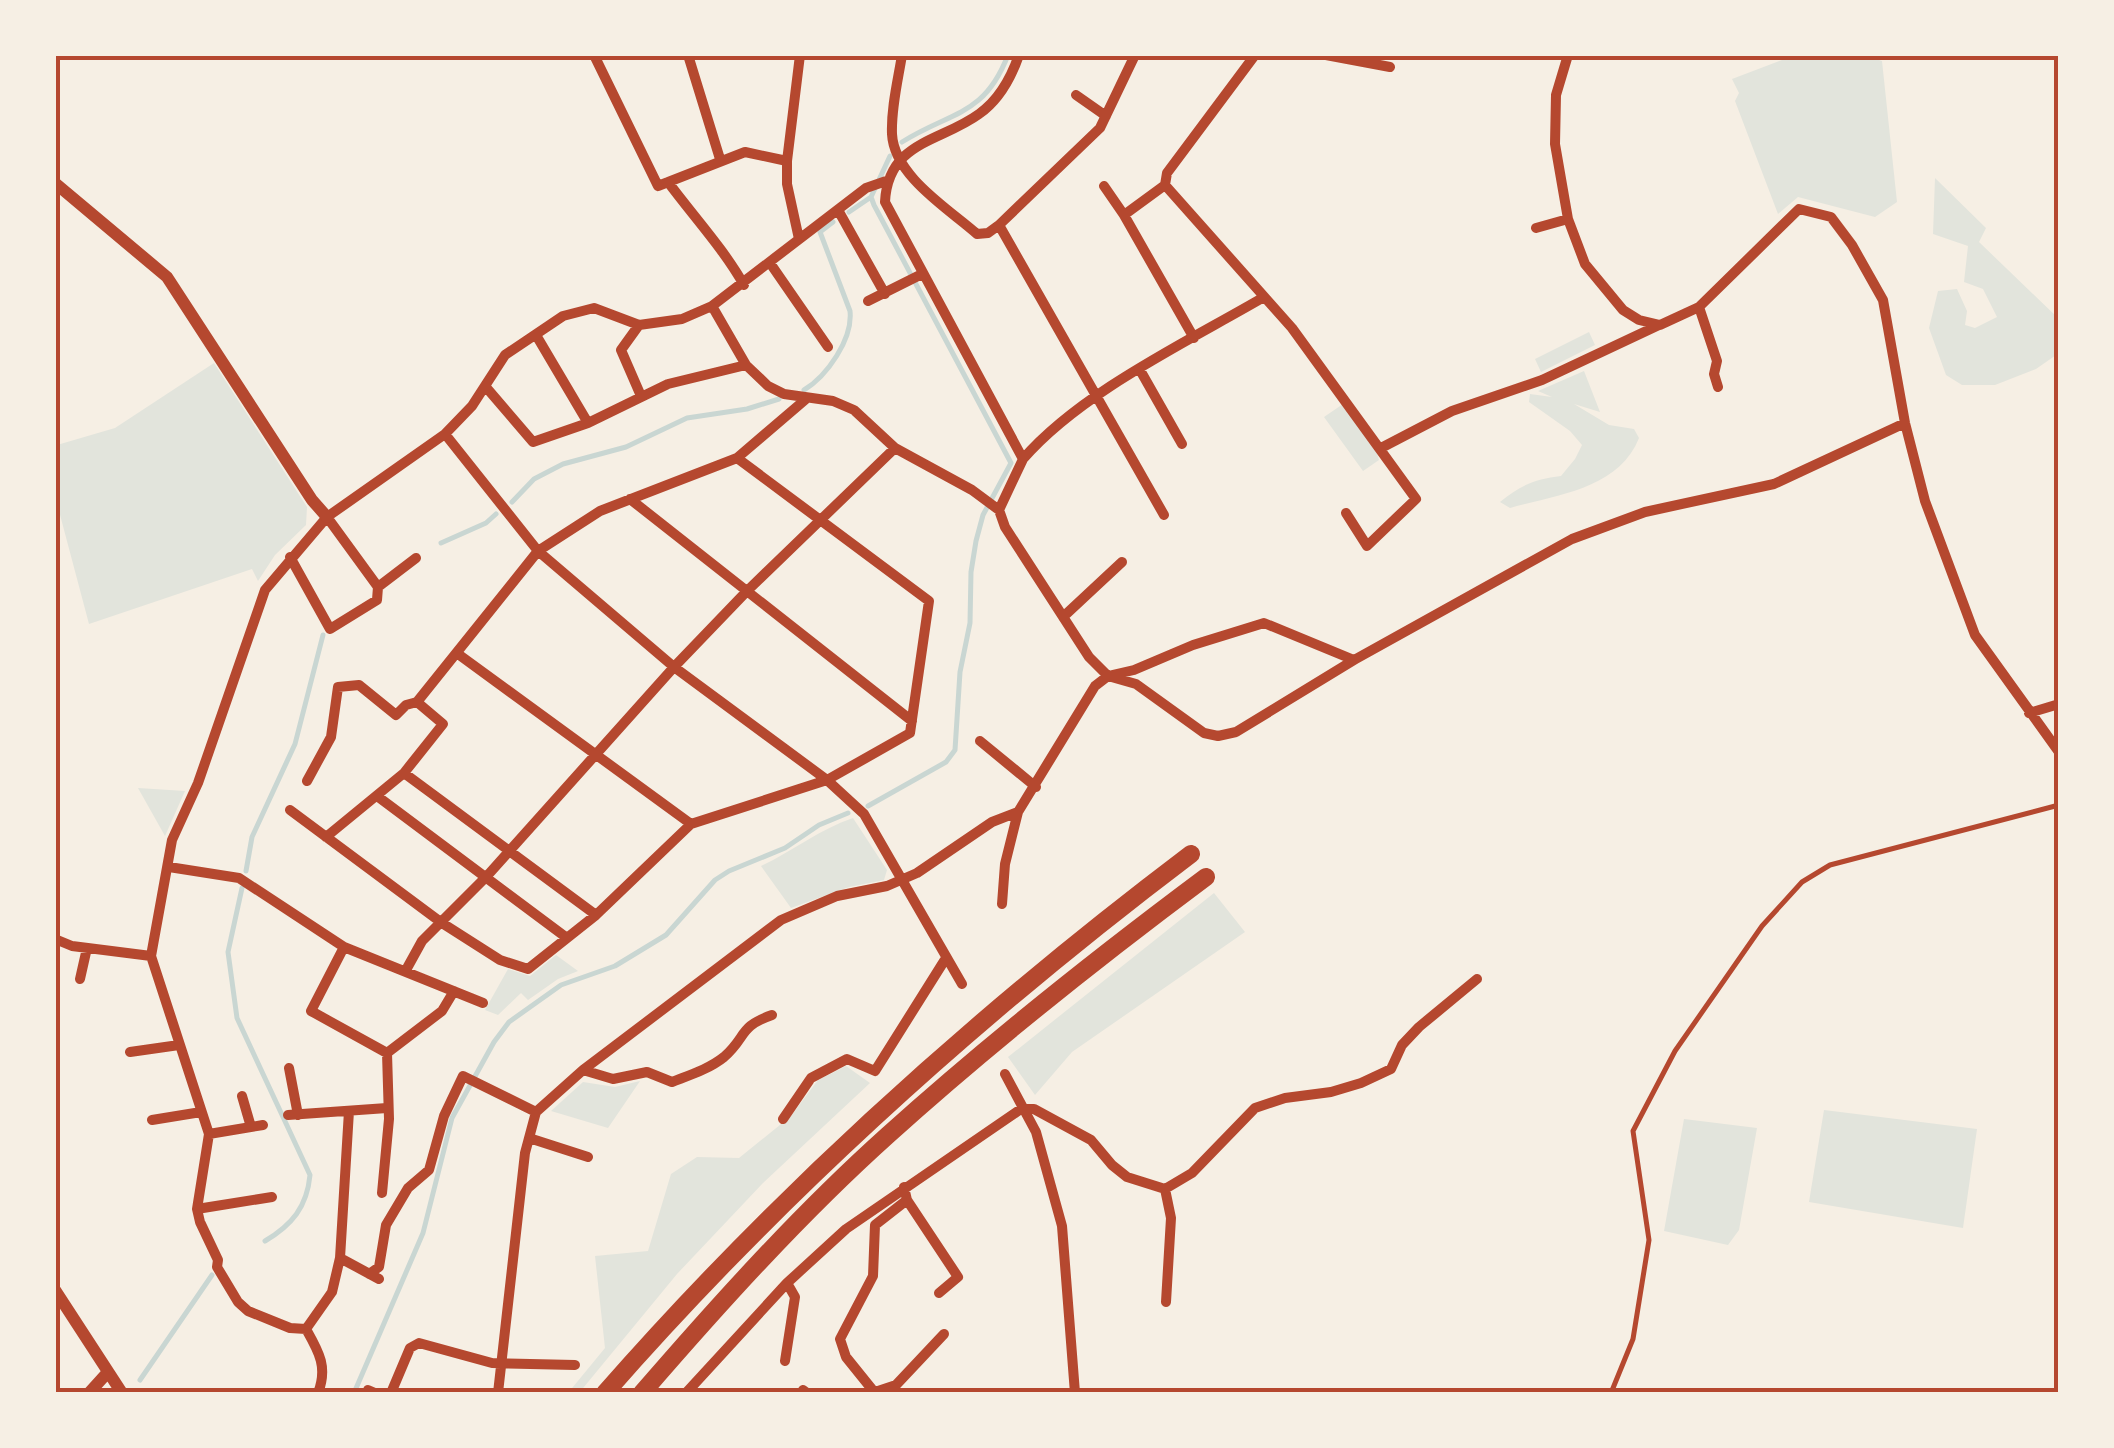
<svg xmlns="http://www.w3.org/2000/svg" width="2114" height="1448" font-family="Arial,sans-serif">
	<style>
		.green { fill: #e2e4dc }
		.lines { fill: none; stroke-linecap: round; stroke-linejoin: round }
		.stream { stroke: #c9d6d2; stroke-width: 5 }
		.service { stroke: #b5482f; stroke-width: 5 }
		.minor { stroke: #b5482f; stroke-width: 10 }
		.tertiary { stroke: #b5482f; stroke-width: 12 }
		.motorway { stroke: #b5482f; stroke-width: 18 }
		.neatline { fill: none; stroke: #b5482f; stroke-width: 4 }
	</style>
	<rect width="100%" height="100%" fill="#f6efe4"/>
	<path class="green" d="M 1795,55 L 1864,55 L 1882,61 L 1897,202 L 1875,217 L 1798,197 L 1778,214 L 1735,101 L 1739,93 L 1732,79 Z
		M 1935,178 L 1986,228 L 1979,242 L 2059,319 L 2059,353 L 2036,369 L 1995,385 L 1962,385 L 1946,375 L 1929,328 L 1938,291 L 1957,289 L 1967,311 L 1965,325 L 1975,328 L 1997,317 L 1983,289 L 1964,282 L 1968,246 L 1933,234 Z
		M 1589,332 L 1595,345 L 1541,372 L 1535,359 Z
		M 214,363 L 307,507 L 306,525 L 275,555 L 258,581 L 252,569 L 89,624 L 59,511 L 57,445 L 115,428 Z
		M 1584,371 L 1600,412 L 1574,404 L 1609,425 L 1634,429 L 1639,438 C 1619,489 1556,495 1510,508 L 1500,502 C 1520,485 1536,479 1561,476 L 1575,459 L 1582,445 L 1570,431 L 1529,402 L 1530,394 L 1552,397 L 1538,391 Z
		M 1343,404 L 1376,450 L 1379,460 L 1363,471 L 1324,417 Z
		M 138,788 L 185,791 L 165,836 Z
		M 853,818 L 887,870 L 884,880 L 849,887 L 791,908 L 761,866 C 793,851 820,829 853,818 Z
		M 1214,893 L 1245,932 L 1072,1052 L 1035,1095 L 1008,1057 Z
		M 556,955 L 578,971 L 558,979 L 528,1000 L 521,993 L 498,1015 L 485,1010 L 508,969 L 530,976 Z
		M 846,1066 L 870,1083 L 763,1183 L 677,1274 L 579,1393 L 568,1393 L 605,1348 L 595,1256 L 648,1251 L 671,1174 L 697,1157 L 739,1158 L 791,1116 L 818,1080 Z
		M 640,1081 L 608,1128 L 551,1111 L 583,1082 L 615,1087 Z
		M 1824,1110 L 1977,1129 L 1963,1228 L 1809,1202 Z
		M 1684,1119 L 1757,1128 L 1739,1230 L 1728,1245 L 1664,1231 Z"/>
	<g class="lines">
		<path class="stream" d="M 902,142 C 951,111 984,117 1008,55
			M 849,212 L 871,197
			M 804,390 C 827,376 853,339 850,311 L 820,232 L 833,222
			M 512,502 L 534,479 L 563,464 L 626,447 L 687,418 L 747,409 L 779,399
			M 441,543 L 486,523 L 496,514
			M 868,806 L 946,762 L 955,750 L 960,672 L 970,623 L 971,572 L 976,541 L 983,515 L 1011,463 L 874,205 L 871,197 L 890,156
			M 246,871 L 252,837 L 295,744 L 323,635
			M 242,888 L 228,952 L 237,1018 L 310,1175 C 307,1207 292,1225 265,1241
			M 140,1380 L 212,1275
			M 354,1393 L 423,1233 L 452,1118 L 494,1042 L 509,1022 L 561,985 L 615,966 L 666,935 L 715,880 L 729,871 L 785,848 L 819,825 L 848,813"/>
		<path class="service" d="M 1611,1393 L 1633,1339 L 1649,1240 L 1633,1131 L 1675,1051 L 1762,926 L 1802,882 L 1830,865 L 2059,805"/>
		<path class="minor" d="M 594,55 L 658,186 L 745,152 L 787,161
			M 688,55 L 720,159
			M 902,55 C 898,80 891,108 892,134 C 894,176 949,209 977,234 L 988,233 L 999,225 L 1100,128 L 1135,55
			M 1019,55 C 1011,78 999,100 979,114 C 941,142 888,141 885,202 L 1023,459 L 999,510 L 1005,527 L 1089,657 L 1108,676 L 1136,684 L 1204,733 L 1218,736 L 1236,732 L 1354,660 L 1572,539 L 1645,512 L 1774,484 L 1905,423
			M 1326,55 L 1390,67
			M 1568,55 L 1556,95 L 1555,144 L 1568,219 L 1585,264 L 1623,310 L 1639,320 L 1660,325 L 1699,307 L 1799,209 L 1831,217 L 1852,245 L 1883,300 L 1905,423 L 1925,501 L 1975,635 L 2059,752
			M 1076,95 L 1106,116
			M 668,182 C 694,217 723,248 744,285
			M 1165,185 L 1292,328 L 1416,499 L 1367,546 L 1346,513
			M 1104,186 L 1124,215
			M 838,210 L 885,294
			M 999,225 L 1164,515
			M 1536,228 L 1568,219
			M 799,239 L 787,184 L 787,161 L 800,55
			M 770,263 L 828,347
			M 868,301 L 922,274
			M 712,306 L 746,365 L 768,386 L 784,394 L 833,401 L 854,410 L 895,448 L 972,490 L 999,510
			M 1699,307 L 1717,361 L 1714,374 L 1718,387
			M 639,325 L 621,350 L 641,396
			M 536,335 L 588,423
			M 1194,338 L 1124,215 L 1165,185 L 1167,173 L 1255,55
			M 1140,370 L 1182,444
			M 485,386 L 533,442 L 588,423 L 668,384 L 746,365
			M 445,434 L 472,406 L 505,355 L 563,316 L 594,308 L 639,325 L 682,319 L 712,306 L 866,188 L 889,180
			M 1381,448 L 1452,411 L 1542,380 L 1659,325
			M 1023,459 C 1081,392 1187,342 1264,297
			M 630,499 L 912,721
			M 290,557 L 330,629 L 377,600 L 378,587 L 327,517
			M 378,587 L 416,558
			M 1063,617 L 1122,562
			M 458,654 L 691,824
			M 2029,713 L 2059,704
			M 980,741 L 1036,787
			M 404,773 L 596,915
			M 307,781 L 331,737 L 338,687 L 359,685 L 396,715 L 406,705 L 417,702
			M 377,796 L 567,938
			M 290,810 L 442,923 L 500,960 L 528,969 L 596,915 L 691,824 L 827,780 L 910,733 L 929,601 L 737,458
			M 326,837 L 404,773 L 443,724 L 417,702 L 538,551 L 600,511 L 737,458 L 806,399
			M 169,867 L 239,878 L 344,947 L 483,1003
			M 1002,904 L 1005,864 L 1018,812
			M 55,939 L 72,946 L 151,956
			M 344,947 L 311,1011 L 387,1053
			M 406,970 L 422,941 L 487,876 L 674,667 L 747,591 L 895,448
			M 80,979 L 87,948
			M 130,1052 L 179,1045
			M 289,1068 L 298,1115
			M 583,1070 L 613,1079 L 647,1072 L 672,1082 C 690,1075 709,1069 724,1057 C 747,1037 738,1027 772,1015
			M 1005,1074 L 1036,1132 L 1062,1226 L 1075,1393
			M 242,1096 L 251,1127
			M 288,1115 L 387,1108
			M 783,1119 L 811,1078 L 847,1059 L 875,1071 L 946,958
			M 152,1120 L 201,1112
			M 209,1134 L 263,1125
			M 529,1138 L 588,1157
			M 1165,1189 L 1171,1218 L 1166,1302
			M 382,1193 L 389,1119 L 387,1053 L 442,1011 L 454,991
			M 907,1200 L 958,1277 L 939,1293
			M 197,1209 L 272,1197
			M 340,1258 L 379,1279
			M 369,1274 L 379,1267 L 386,1225 L 408,1188 L 429,1170 L 444,1116 L 463,1076 L 536,1112
			M 306,1329 L 332,1292 L 340,1258 L 349,1111
			M 785,1361 L 795,1297 L 787,1283
			M 368,1390 L 375,1393
			M 803,1390 L 807,1393
			M 875,1392 L 896,1385 L 944,1334
			M 318,1393 C 328,1367 319,1352 306,1329 L 290,1328 L 248,1311 L 238,1302 L 217,1267 L 218,1260 L 200,1222 L 197,1209 L 209,1134 L 151,956 L 172,840 L 198,783 L 265,590 L 327,517 L 445,434 L 538,551 L 674,667 L 827,780 L 864,814 L 962,984
			M 391,1393 L 410,1348 L 419,1343 L 492,1363 L 575,1365
			M 498,1393 L 525,1153 L 536,1112 L 583,1070 L 781,920 L 837,896 L 887,886 L 917,873 L 992,822 L 1018,812 L 1095,686 L 1108,676 L 1134,670 L 1193,645 L 1264,623 L 1354,660
			M 686,1393 L 787,1283 L 846,1229 L 1021,1109 L 1034,1109 L 1091,1140 L 1112,1165 L 1127,1177 L 1165,1189 L 1192,1173 L 1255,1108 L 1285,1098 L 1331,1092 L 1361,1083 L 1391,1069 L 1402,1045 L 1419,1027 L 1477,979
			M 875,1393 L 846,1357 L 840,1339 L 873,1276 L 875,1225 L 907,1200 L 904,1187"/>
		<path class="tertiary" d="M 55,183 L 167,277 L 312,500 L 327,517
			M 55,1290 L 122,1393
			M 89,1393 L 108,1372"/>
		<path class="motorway" d="M 605,1393 C 781,1192 978,1015 1191,854
			M 642,1393 C 719,1304 800,1214 888,1135 C 989,1044 1096,959 1206,877"/>
	</g>
	<rect width="2114" height="1448" fill="none" stroke="#f6efe4" stroke-width="115"/>
	<rect x="58" y="58" width="1998" height="1332" class="neatline"/>
</svg>
